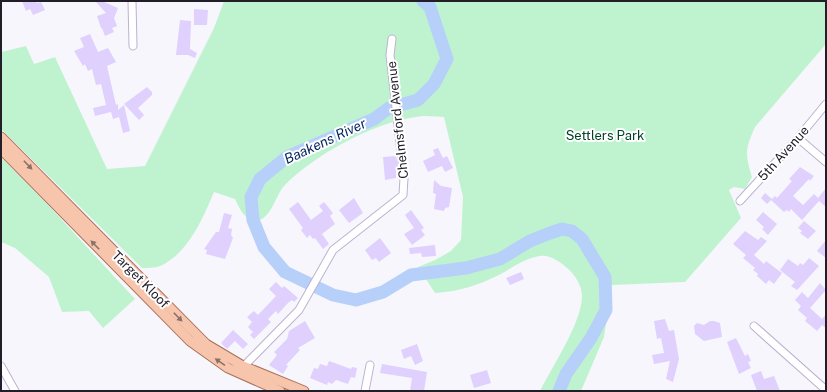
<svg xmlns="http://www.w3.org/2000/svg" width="827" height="392" font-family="'Public Sans',sans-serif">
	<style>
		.green { fill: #bff3d0 }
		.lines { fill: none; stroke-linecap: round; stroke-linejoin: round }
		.river { stroke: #b6d0fa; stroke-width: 13 }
		.building { fill: #dfd0fe }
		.minor-casing { stroke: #bcb2d1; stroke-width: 9 }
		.major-casing { stroke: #a9705a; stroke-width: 11 }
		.minor { stroke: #fff; stroke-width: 7 }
		.major { stroke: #f7c4ac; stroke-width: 9 }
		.oneway { fill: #8c706a }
		.labels { text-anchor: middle; stroke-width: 4; stroke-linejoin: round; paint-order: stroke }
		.street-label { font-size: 13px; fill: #211d29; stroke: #fff }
		.park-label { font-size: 13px; fill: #014424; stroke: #fff }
		.water-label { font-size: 14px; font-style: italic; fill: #02255f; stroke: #fff }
	</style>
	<rect width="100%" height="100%" fill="#f8f6fd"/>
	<path class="green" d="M 224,1 L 826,1 L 826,44 L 755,127 C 745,149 745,154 752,177 L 745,189 L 734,187 L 729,190 L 741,218 L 685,282 L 612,285 L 604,337 L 581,391 L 540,391 C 552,367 581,324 582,297 C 582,285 575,275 567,268 C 561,262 549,254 540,256 C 525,258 512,268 499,275 C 479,285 457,292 435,293 L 418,267 L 435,260 L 451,251 L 461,240 L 463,197 L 444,117 C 435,117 425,115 416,117 C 375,122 314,155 285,185 C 276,194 273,214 260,220 C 247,225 239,208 235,199 L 214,192 C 203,218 188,254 160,266 C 155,268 147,268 142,268 L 1,129 L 1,52 L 26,46 L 34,64 L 55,57 L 107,169 L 145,166 L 214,28 Z
		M 1,157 L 50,207 L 135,299 L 103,328 L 89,311 L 62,312 L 49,277 L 15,248 L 1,242 Z"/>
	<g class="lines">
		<path class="river" d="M 423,1 L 430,7 L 447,59 L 434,84 L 418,100 L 389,108 L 374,119 L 287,157 L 260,179 L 251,197 L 253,220 L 264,247 L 285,272 L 333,295 L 356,300 L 383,292 L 411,275 L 466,268 L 500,259 L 530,241 L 550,233 L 562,229 L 572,231 L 582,239 L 605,277 L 606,310 L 591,338 L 566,374 L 559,391"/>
	</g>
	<path class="building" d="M 22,1 L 36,1 L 37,3 L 41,2 L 45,10 L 33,15 L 30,9 L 26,11 Z
		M 95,1 L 102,1 L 118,8 L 114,18 L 117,26 L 112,28 L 114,32 L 105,36 L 102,28 L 101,28 L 97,16 L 106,13 Z
		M 194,9 L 208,10 L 207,25 L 194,25 Z
		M 180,20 L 191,21 L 190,49 L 197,53 L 195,58 L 188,55 L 176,55 Z
		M 90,34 L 98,52 L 108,48 L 116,62 L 107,66 L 116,105 L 118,104 L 118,110 L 124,105 L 130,131 L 123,133 L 119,117 L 113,119 L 111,112 L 95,116 L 93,108 L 106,105 L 101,84 L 96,85 L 92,69 L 88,71 L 85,64 L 83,66 L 74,51 L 84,47 L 80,38 Z
		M 147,87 L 152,92 L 152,95 L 138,108 L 144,115 L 139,120 L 124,104 Z
		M 438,148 L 443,158 L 447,156 L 453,168 L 445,172 L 442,166 L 428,172 L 423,161 L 435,155 L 433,150 Z
		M 396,156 L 398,166 L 396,170 L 396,178 L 385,180 L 383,157 Z
		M 800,167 L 814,176 L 810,181 L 809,179 L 793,196 L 803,205 L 814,194 L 818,198 L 826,188 L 826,207 L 819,201 L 802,220 L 791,209 L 789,212 L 787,210 L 784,212 L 771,200 L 772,199 L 767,204 L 761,198 L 765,193 L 772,199 L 775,196 L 777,198 L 792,181 L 789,179 Z
		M 434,180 L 441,186 L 452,188 L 449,207 L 445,208 L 444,211 L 434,209 L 436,194 L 433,193 Z
		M 354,198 L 363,213 L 349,223 L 339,210 Z
		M 298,202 L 311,220 L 323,211 L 319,206 L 324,202 L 333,213 L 330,216 L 335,224 L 322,234 L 329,244 L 323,249 L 315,238 L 313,239 L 310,235 L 307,238 L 301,230 L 303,228 L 289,209 Z
		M 411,210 L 424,228 L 421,230 L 425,235 L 412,245 L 404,234 L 414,228 L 405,215 Z
		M 763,212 L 777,224 L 768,235 L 762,229 L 764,227 L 756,220 Z
		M 224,213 L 232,215 L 228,228 L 232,229 L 231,235 L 233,238 L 225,259 L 206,254 L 207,250 L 204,249 L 216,232 L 219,232 Z
		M 804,221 L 816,231 L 808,239 L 800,233 L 802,231 L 798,228 Z
		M 745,231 L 758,240 L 761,237 L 767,241 L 754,255 L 764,264 L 766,261 L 782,273 L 774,284 L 769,280 L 766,284 L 757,276 L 758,274 L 753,270 L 755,268 L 743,258 L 746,255 L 733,244 Z
		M 380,238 L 391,253 L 379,262 L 376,258 L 372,260 L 365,250 Z
		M 826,240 L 826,258 L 817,251 Z
		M 435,245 L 436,256 L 422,257 L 421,253 L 410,254 L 409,248 Z
		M 809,258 L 819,266 L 797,290 L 791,286 L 795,282 L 780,270 L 788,259 L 798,266 L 800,263 L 803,265 Z
		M 521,272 L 524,279 L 510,285 L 506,278 Z
		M 276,282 L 282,288 L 284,286 L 298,298 L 294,302 L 292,300 L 288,303 L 278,314 L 276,311 L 268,319 L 271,322 L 254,339 L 250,335 L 253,332 L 248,327 L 252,322 L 247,317 L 254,311 L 258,315 L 276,296 L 269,289 Z
		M 820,283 L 826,290 L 810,308 L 822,319 L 826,314 L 826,328 L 822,325 L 817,331 L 805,321 L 807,318 L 798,310 L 801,306 L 795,300 L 802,292 L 808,298 Z
		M 665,319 L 669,331 L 674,330 L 679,359 L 673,382 L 666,379 L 670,361 L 654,364 L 652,355 L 664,353 L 661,338 L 657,339 L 654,321 Z
		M 305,321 L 315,338 L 298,348 L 300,350 L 286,365 L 288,366 L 283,374 L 269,365 L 277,355 L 274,352 L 287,339 L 289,331 Z
		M 710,321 L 714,321 L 720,323 L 722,337 L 704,341 L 695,334 L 694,326 L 697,323 L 704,325 Z
		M 233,330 L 248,344 L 243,349 L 235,341 L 227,349 L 221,343 Z
		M 736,338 L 745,356 L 748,354 L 751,361 L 748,362 L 751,368 L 739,374 L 727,342 Z
		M 417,344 L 423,361 L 415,365 L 411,356 L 404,359 L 401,350 Z
		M 329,361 L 351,369 L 352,367 L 357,368 L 355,378 L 351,377 L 348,384 L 336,380 L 332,384 L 328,382 L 327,385 L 310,378 L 314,368 L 318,369 L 320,364 L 327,366 Z
		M 382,364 L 427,372 L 424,391 L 410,391 L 412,378 L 380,373 Z
		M 487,370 L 491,383 L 474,388 L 470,375 Z
		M 761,371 L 764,379 L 774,376 L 780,391 L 757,391 L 751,375 Z"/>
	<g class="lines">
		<defs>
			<path id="minor" d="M 132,1 L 133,46
				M 798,138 L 826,162
				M 740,201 L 798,138 L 826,104
				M 754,326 L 826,390
				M 1,366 L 15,391
				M 241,369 L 299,310 L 333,250 L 403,195 L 404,178 L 390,55 L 392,39
				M 365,391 L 370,365"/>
			<path id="major" d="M 1,137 L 206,344 L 243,366 L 304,391
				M 1,149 L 190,341 L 228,368 L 280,391"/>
		</defs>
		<use href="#minor" class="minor-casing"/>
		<use href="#major" class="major-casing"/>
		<use href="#minor" class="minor"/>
		<use href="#major" class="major"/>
	</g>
	<defs><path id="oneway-solid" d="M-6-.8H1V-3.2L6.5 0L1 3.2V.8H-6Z"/></defs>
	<g class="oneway">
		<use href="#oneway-solid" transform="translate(28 165) rotate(46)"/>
		<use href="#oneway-solid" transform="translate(95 245) rotate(-134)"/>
		<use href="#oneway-solid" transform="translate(178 317) rotate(46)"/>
		<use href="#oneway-solid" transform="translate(220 362) rotate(-146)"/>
	</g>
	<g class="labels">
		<g class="street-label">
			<text transform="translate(397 120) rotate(-96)" y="5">Chelmsford Avenue</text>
			<text transform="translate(783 153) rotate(-48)" y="5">5th Avenue</text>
			<text transform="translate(141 279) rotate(45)" y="5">Target Kloof</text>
		</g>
		<g class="park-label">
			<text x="605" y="140">Settlers Park</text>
		</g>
		<g class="water-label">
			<text transform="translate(325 141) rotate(-25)" y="5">Baakens River</text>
		</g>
	</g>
	<rect width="827" height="392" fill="none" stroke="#211d29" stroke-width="4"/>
</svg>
